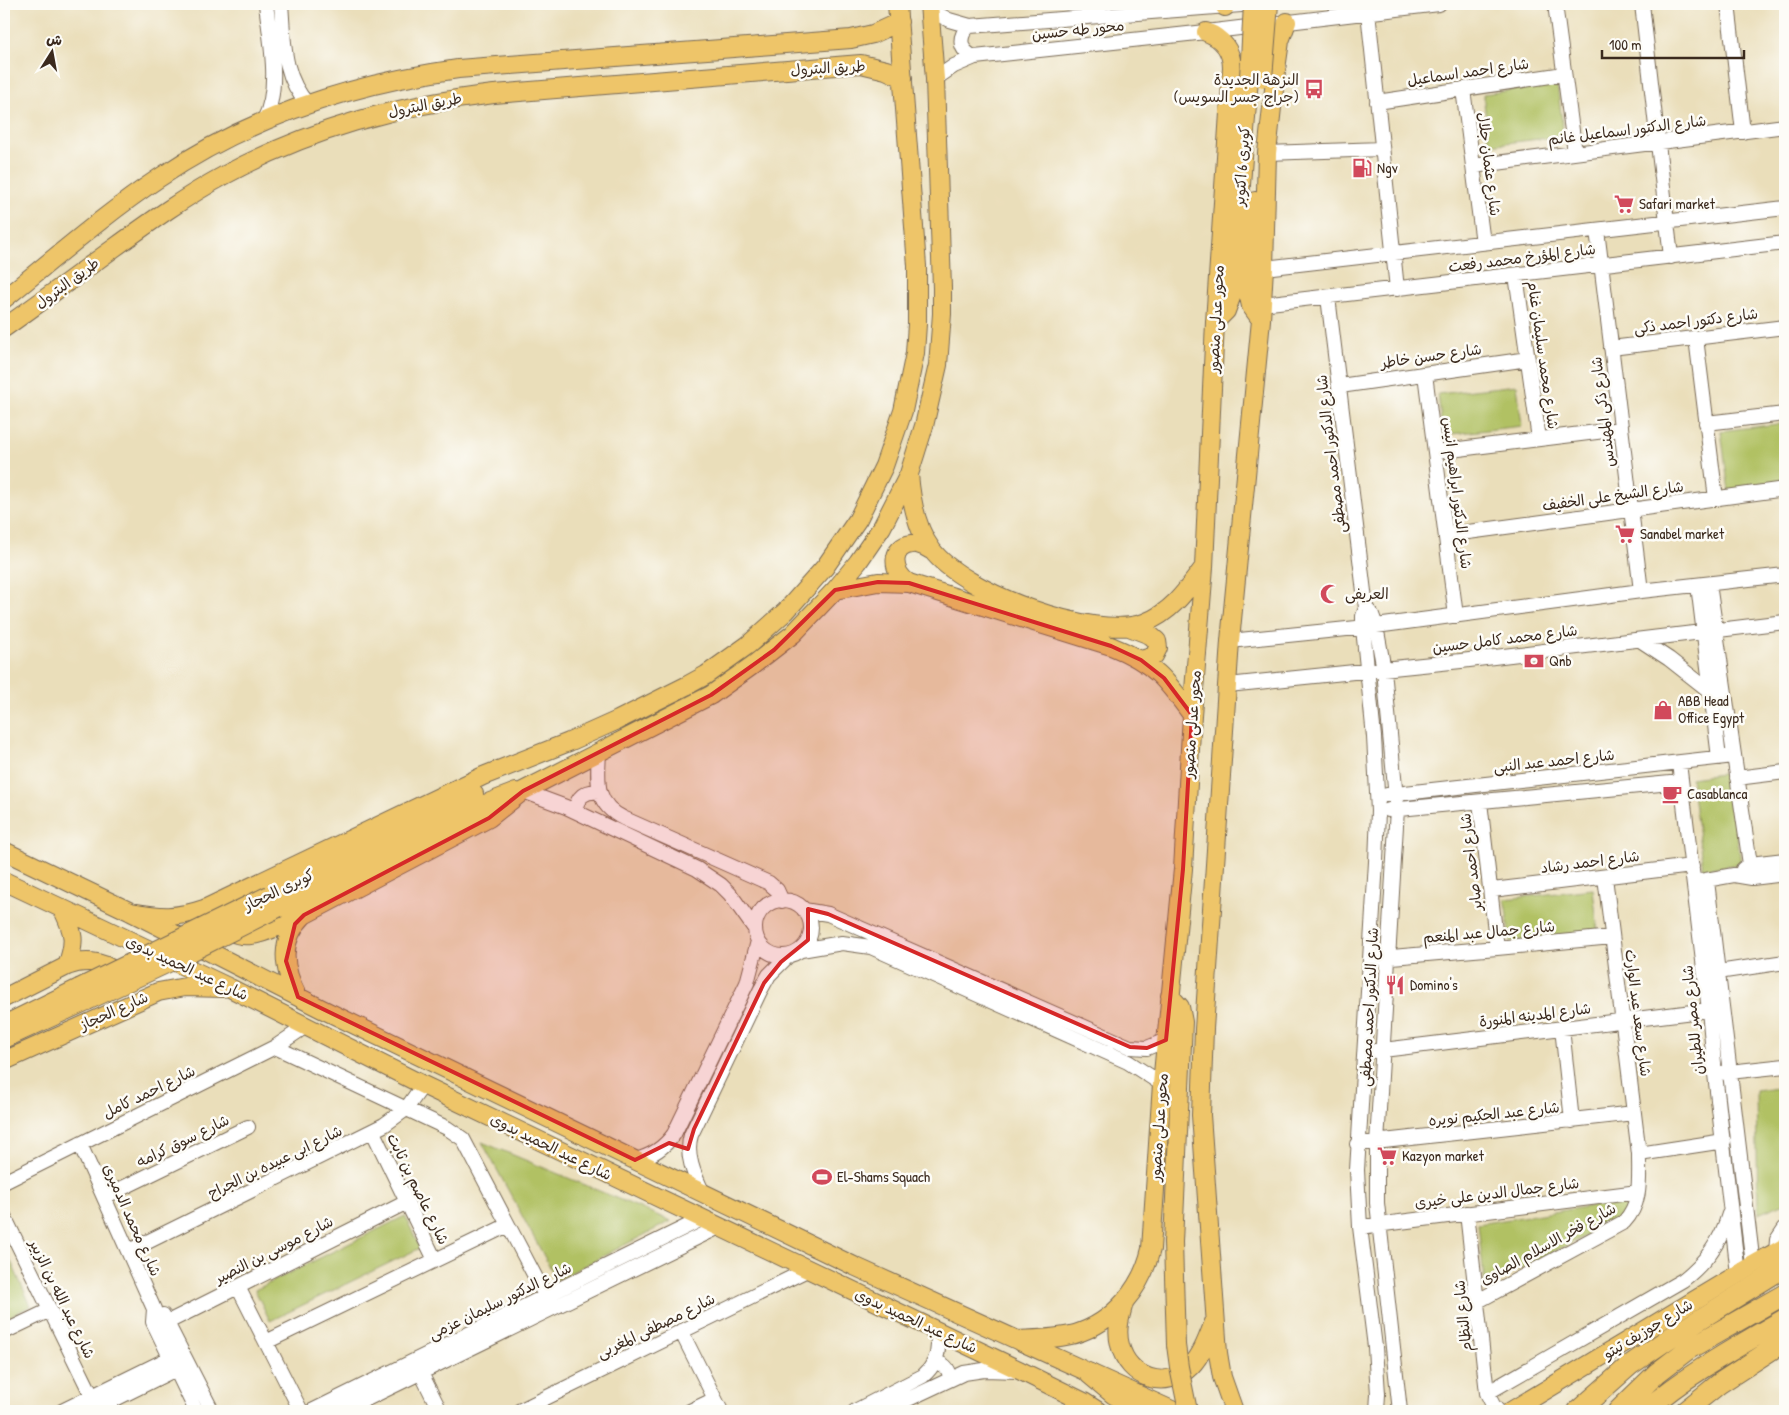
<svg xmlns="http://www.w3.org/2000/svg" width="1789" height="1415" font-family="'Patrick Hand','Playpen Sans Arabic',sans-serif">
	<style>
		.green { fill: #b1c164; stroke: #767641 }
		.lines { fill: none; stroke-linecap: round; stroke-linejoin: round }
		.minor-casing { stroke: #786955; stroke-width: 16 }
		.major-casing { stroke: #786955; stroke-width: 20 }
		.highway-casing { stroke: #786955; stroke-width: 22 }
		.minor { stroke: #fff; stroke-width: 14 }
		.major { stroke: #eec569; stroke-width: 18 }
		.highway { stroke: #eec569; stroke-width: 20 }
		.major-bridge-casing { stroke: #786955; stroke-width: 20; stroke-linecap: butt }
		.major-bridge { stroke: #eec569; stroke-width: 18 }
		.marked { fill: #d62828; fill-opacity: 0.2; stroke: #d62828; stroke-width: 4; stroke-linejoin: round }
		.labels { text-anchor: middle; stroke-width: 5; stroke-linejoin: round; paint-order: stroke }
		.street-label { font-size: 15px; fill: #3b2a1e; stroke: #fdfcf7 }
		.poi-label { font-size: 15px; fill: #3b2a1e; stroke: #fdfcf7; text-anchor: start }
	</style>
	<rect width="100%" height="100%" fill="#fdfcf7"/>
	<filter id="ink" filterUnits="userSpaceOnUse"><feTurbulence type="fractalNoise" baseFrequency=".02" numOctaves="2"/><feDisplacementMap in="SourceGraphic" scale="10" xChannelSelector="R" yChannelSelector="G"/><feConvolveMatrix kernelMatrix="1 2 1 2 8 2 1 2 1" color-interpolation-filters="sRGB"/></filter>
	<filter id="wash" filterUnits="userSpaceOnUse"><feTurbulence type="fractalNoise" baseFrequency=".0096" numOctaves="4" result="noise"/><feDisplacementMap in="SourceGraphic" scale="20" xChannelSelector="R" yChannelSelector="G"/><feGaussianBlur stdDeviation="1.12" result="paint"/><feColorMatrix in="noise" values="0 0 0 0 0 0 0 0 0 0 0 0 0 0 0 0 0 1.4 0 .05"/><feComposite in="paint" operator="in"/></filter>
	<g filter="url(#wash)">
		<rect width="100%" height="100%" fill="#eadeba"/>
		<path class="green" d="M 1557,84 L 1564,136 L 1489,145 L 1483,94 Z
			M 1517,385 L 1522,426 L 1443,435 L 1438,394 Z
			M 1785,423 L 1785,485 L 1729,492 L 1721,431 Z
			M 1729,773 L 1741,864 L 1703,869 L 1691,778 Z
			M 1593,889 L 1598,932 L 1510,942 L 1505,899 Z
			M 1785,1087 L 1785,1203 L 1758,1214 L 1756,1091 Z
			M 482,1142 L 671,1221 L 557,1280 Z
			M 1629,1200 L 1626,1216 L 1485,1286 L 1478,1224 Z
			M 405,1216 L 420,1248 L 270,1321 L 255,1290 Z
			M 4,1246 L 31,1306 L 4,1319 Z"/>
	</g>
	<g filter="url(#ink)">
		<g class="lines">
			<defs>
				<path id="minor" d="M 281,4 C 284,39 282,77 308,104
					M 1555,4 L 1575,153
					M 1642,4 L 1671,257
					M 1728,4 L 1743,132
					M 930,10 L 949,20 L 970,26 L 1254,4
					M 1368,12 L 1397,289
					M 970,26 C 957,35 959,52 975,57
					M 935,79 L 954,66 L 975,57 L 1206,32 L 1439,4
					M 1463,89 L 1483,243
					M 1377,102 L 1564,74
					M 264,120 C 281,88 270,40 266,4
					M 1267,153 L 1382,149
					M 1473,166 L 1785,126
					M 1597,230 L 1641,591
					M 1264,268 L 1785,208
					M 1516,275 L 1539,439
					M 1328,297 L 1366,608 L 1363,616 L 1363,628 L 1374,737 L 1378,811 L 1376,862 L 1357,1170 L 1360,1227 L 1375,1347 L 1378,1394 L 1377,1411
					M 1262,304 L 1785,243
					M 1696,338 L 1716,499
					M 1611,348 L 1785,327
					M 1425,374 L 1456,616
					M 1340,386 L 1528,359
					M 1706,423 L 1785,414
					M 1435,452 L 1621,429
					M 1446,535 L 1785,489
					M 1709,584 L 1752,878
					M 1698,585 L 1719,758
					M 1366,608 L 1372,615 L 1376,626 L 1384,670 L 1397,809 L 1377,1143 L 1377,1203 L 1400,1411
					M 1640,640 L 1669,659 L 1711,692
					M 1230,641 L 1376,626 L 1641,591 L 1785,575
					M 1228,685 L 1461,661 L 1785,622
					M 599,751 C 598,779 593,803 623,818 L 769,883 L 777,890 L 782,901
					M 1679,763 L 1709,1010 L 1715,1074 L 1738,1274
					M 1737,778 L 1785,772
					M 523,791 L 566,807 L 697,869 L 721,885 L 730,894 L 755,929
					M 1387,795 L 1734,756
					M 1480,802 L 1497,948
					M 1389,810 L 1681,782
					M 575,811 C 577,797 585,790 599,792
					M 1743,869 L 1750,864 L 1785,860
					M 1700,881 L 1734,875 L 1752,878 L 1785,874
					M 1707,881 L 1753,1265
					M 1492,890 L 1692,866
					M755 928a28 28 0 1 1 56 0a28 28 0 1 1-56 0Z
					M 804,910 L 828,914 L 1130,1047 L 1147,1048 L 1166,1040
					M 801,950 L 842,943 L 871,947 L 1128,1062 L 1162,1084
					M 1380,958 L 1497,948 L 1612,937
					M 1718,972 L 1785,962
					M 1562,1028 L 1572,1121
					M 275,1047 L 447,1128 L 463,1139 L 549,1303
					M 1375,1051 L 1709,1010
					M 1720,1073 L 1785,1066
					M 373,1132 L 435,1260
					M 80,1144 L 154,1309 L 153,1322 L 156,1328 L 196,1411
					M 1357,1144 L 1634,1113
					M 1639,1154 L 1724,1141
					M 635,1160 C 652,1156 664,1148 674,1134 L 747,983 L 758,941
					M 4,1182 L 275,1047 L 306,1026
					M 703,1193 C 694,1175 685,1154 691,1135 L 760,991 L 769,975 L 788,956
					M 104,1197 L 248,1127
					M 1467,1213 L 1487,1393 L 1493,1405 L 1498,1411
					M 4,1216 L 92,1396
					M 1360,1227 L 1638,1192
					M 129,1251 L 384,1125 L 406,1109 L 423,1085
					M 1776,1253 L 1777,1240 L 1785,1228
					M 238,1287 L 301,1411
					M 1478,1301 L 1624,1222 C 1642,1203 1639,1179 1639,1154 L 1605,877
					M 163,1315 L 212,1411
					M 156,1328 L 407,1202
					M 681,1331 L 721,1411
					M 4,1332 L 50,1310
					M 266,1342 L 508,1225
					M 934,1363 C 944,1363 949,1368 950,1378
					M 421,1373 L 440,1411
					M 1487,1393 L 1683,1280 C 1705,1263 1721,1242 1729,1214
					M 62,1411 L 182,1352
					M 91,1411 L 182,1366
					M 312,1411 L 702,1219
					M 342,1411 L 719,1227
					M 519,1411 L 807,1270
					M 690,1411 L 715,1399
					M 855,1411 L 923,1376 C 937,1364 941,1349 936,1331
					M 883,1411 L 964,1373 L 984,1370 L 1018,1371"/>
				<path id="major" d="M 1225,7 L 1226,4
					M 1255,201 L 1249,297 L 1251,306 L 1261,320
					M 4,299 C 55,258 105,214 159,178 C 249,117 350,84 458,69 L 851,39 L 873,34 L 899,22
					M 1215,322 L 1226,311 L 1233,292 L 1249,77
					M 4,328 C 41,302 77,275 114,248 C 150,222 186,196 225,175 C 310,129 398,105 494,94 L 861,64 L 886,70 L 903,78
					M 909,474 C 911,499 916,529 932,550 C 963,592 1094,641 1144,623 C 1171,613 1187,590 1204,567
					M 909,583 C 891,573 890,546 912,544 C 919,543 925,547 931,550
					M 835,590 L 878,582 L 909,583 L 1111,646 C 1154,663 1166,679 1192,715
					M 1129,627 L 1150,635 L 1157,641 L 1158,648 L 1154,656 L 1141,660
					M 4,851 L 131,912 L 322,1009 L 854,1266 L 1174,1411
					M 4,881 L 230,988 L 423,1085 L 1021,1371 L 1084,1402 L 1098,1411
					M 269,895 L 474,794
					M 278,908 L 485,804 L 516,792
					M 131,912 C 160,917 175,919 204,909 L 483,776 L 569,742 L 618,720 L 686,686 L 706,675 L 748,645 L 786,611 L 825,567 L 858,519 L 884,466 L 903,411 L 915,353 L 917,324 L 917,266 L 897,4
					M 223,922 C 239,951 279,925 302,916
					M 67,966 C 88,958 108,962 123,979
					M 1170,996 L 1180,1007 L 1183,1022 L 1173,1242 L 1176,1345
					M 298,997 C 282,967 279,940 304,915 L 489,818 L 523,791 L 711,695 L 753,665 L 793,634 L 835,590 L 858,562 L 882,527 L 909,474 L 924,426 L 938,365 L 942,314 L 942,288 L 935,79 L 929,4
					M 4,998 L 67,966 C 76,941 74,933 63,910
					M 4,1025 L 79,988
					M 4,1039 L 87,1001
					M 4,1061 L 158,992 L 185,987 L 223,988
					M 1124,1303 C 1120,1317 1116,1330 1120,1345 C 1128,1378 1166,1392 1191,1366 C 1202,1355 1208,1337 1214,1322
					M 1018,1340 C 1037,1339 1056,1339 1075,1334 C 1114,1322 1142,1288 1151,1249 L 1162,1084 L 1183,869 L 1192,715 L 1204,567 L 1215,322 L 1232,68 C 1232,51 1222,38 1206,32
					M 1234,1411 L 1222,1377 L 1218,1353 L 1201,1115 L 1204,1029 L 1230,641 L 1261,320 L 1264,268 L 1267,153 L 1277,62 L 1280,41 L 1287,22
					M 1511,1411 L 1753,1265 L 1785,1247"/>
				<path id="highway" d="M 1090,1374 L 1114,1394 L 1144,1411
					M 1578,1411 L 1630,1365 L 1671,1337 L 1785,1267
					M 1618,1411 L 1657,1373 L 1687,1350 L 1785,1294
					M 1645,1411 C 1687,1374 1737,1347 1785,1319
					M 1685,1411 L 1720,1383 L 1785,1341"/>
			</defs>
			<use href="#minor" class="minor-casing"/>
			<use href="#major" class="major-casing"/>
			<use href="#highway" class="highway-casing"/>
			<use href="#minor" class="minor"/>
			<use href="#major" class="major"/>
			<use href="#highway" class="highway"/>
			<defs>
				<path id="major-bridge" d="M 1249,77 L 1253,4
					M 1263,78 L 1269,4
					M 79,988 L 269,895
					M 87,1001 L 181,957 L 278,908
					M 1176,1345 L 1179,1367 L 1188,1411"/>
			</defs>
			<use href="#major-bridge" class="major-bridge-casing"/>
			<use href="#major-bridge" class="major-bridge"/>
		</g>
	</g>
	<path class="marked" d="M 878,582 L 909,583 L 1111,646 L 1141,660 L 1164,678 L 1192,715 L 1183,869 L 1166,1040 L 1147,1048 L 1130,1047 L 828,914 L 808,909 L 808,940 L 781,962 L 764,983 L 694,1129 L 688,1149 L 669,1143 L 635,1160 L 298,997 L 286,961 L 295,924 L 304,915 L 489,818 L 523,791 L 711,695 L 774,650 L 835,590 Z"/>
	<defs>
		<symbol id="bus-bare" viewBox="-9 -9 18 18"><path d="M-5-6H5V4H4V6H2V4H-2V6H-4V4H-5ZM-3.5-4V0h7V-4ZM-3.5 1.2v1.5H-2V1.2ZM2 1.2v1.5H3.5V1.2Z" fill="#d1495b" stroke="#fdfcf7" stroke-width="2.5" paint-order="stroke"/></symbol>
		<symbol id="fuel-bare" viewBox="-9 -9 18 18"><path d="M-5.5-6h7V0h2V4h1.3V-2.5L3-4.5l.8-.8L6-3V5H2.5V1h-1V6h-7ZM-4.2-4.7v3.2H.2V-4.7Z" fill="#d1495b" stroke="#fdfcf7" stroke-width="2.5" paint-order="stroke"/></symbol>
		<symbol id="supermarket-bare" viewBox="-9 -9 18 18"><path d="M-6-5.5h2.5l.6 2H6L4.5 2H-2.5L-4.4-4H-6ZM-1.5 3.2a1.3 1.3 0 1 0 .1 0ZM3 3.2a1.3 1.3 0 1 0 .1 0Z" fill="#d1495b" stroke="#fdfcf7" stroke-width="2.5" paint-order="stroke"/></symbol>
		<symbol id="mosque-bare" viewBox="-9 -9 18 18"><path d="M3.5-4.9A6 6 0 1 0 3.5 4.9A5 5 0 1 1 3.5-4.9Z" fill="#d1495b" stroke="#fdfcf7" stroke-width="2.5" paint-order="stroke"/></symbol>
		<symbol id="bank-bare" viewBox="-9 -9 18 18"><path d="M-6-4H6V4H-6ZM0-2.3a2.3 2.3 0 1 0 0 4.6a2.3 2.3 0 1 0 0-4.6Z" fill="#d1495b" stroke="#fdfcf7" stroke-width="2.5" paint-order="stroke"/></symbol>
		<symbol id="shop-bare" viewBox="-9 -9 18 18"><path d="M-5-2.5h2.3a2.7 3.5 0 0 1 5.4 0H5L5.5 6h-11ZM-1.5-2.5h3a1.5 2.3 0 0 0-3 0Z" fill="#d1495b" stroke="#fdfcf7" stroke-width="2.5" paint-order="stroke"/></symbol>
		<symbol id="cafe-bare" viewBox="-9 -9 18 18"><path d="M-5.5-4.5H6V0H3Q3 3.5 0 3.5H-2.5Q-5.5 3.5-5.5 0ZM3-3.2v2h1.7v-2ZM-6 4.5H4V6H-6Z" fill="#d1495b" stroke="#fdfcf7" stroke-width="2.5" paint-order="stroke"/></symbol>
		<symbol id="restaurant-bare" viewBox="-9 -9 18 18"><path d="M-5-6h1v4h1v-4h1v4h1v-4h1v5L-1.5 .5V6h-2V.5L-5-1ZM5-6V6H3V1.5H1.5Q1.5-4 5-6Z" fill="#d1495b" stroke="#fdfcf7" stroke-width="2.5" paint-order="stroke"/></symbol>
		<symbol id="stadium-bare" viewBox="-9 -9 18 18"><path d="M0-5a6.5 5 0 1 0 0 10a6.5 5 0 1 0 0-10ZM-3.5-1.8h7v3.6h-7Z" fill="#d1495b" stroke="#fdfcf7" stroke-width="2.5" paint-order="stroke"/></symbol>
	</defs>
	<g fill-rule="evenodd">
		<use href="#bus-bare" x="1300" y="75" width="28" height="28"/>
		<use href="#fuel-bare" x="1348" y="154" width="28" height="28"/>
		<use href="#supermarket-bare" x="1610" y="190" width="28" height="28"/>
		<use href="#supermarket-bare" x="1611" y="520" width="28" height="28"/>
		<use href="#mosque-bare" x="1316" y="580" width="28" height="28"/>
		<use href="#bank-bare" x="1520" y="647" width="28" height="28"/>
		<use href="#shop-bare" x="1649" y="696" width="28" height="28"/>
		<use href="#cafe-bare" x="1658" y="780" width="28" height="28"/>
		<use href="#restaurant-bare" x="1381" y="971" width="28" height="28"/>
		<use href="#supermarket-bare" x="1373" y="1142" width="28" height="28"/>
		<use href="#stadium-bare" x="808" y="1163" width="28" height="28"/>
	</g>
	<g class="labels">
		<g class="street-label">
			<text transform="translate(1078 30) rotate(-6)" y="5">محور طه حسين</text>
			<text transform="translate(828 68) rotate(-3)" y="5">طريق البترول</text>
			<text transform="translate(1468 72) rotate(-8)" y="5">شارع احمد اسماعيل</text>
			<text transform="translate(425 105) rotate(-11)" y="5">طريق البترول</text>
			<text transform="translate(1627 130) rotate(-7)" y="5">شارع الدكتور اسماعيل غانم</text>
			<text transform="translate(1489 164) rotate(83)" y="5">شارع عثمان جلال</text>
			<text transform="translate(1242 166) rotate(-86)" y="5">كوبرى 6 اكتوبر</text>
			<text transform="translate(1522 258) rotate(-7)" y="5">شارع المؤرخ محمد رفعت</text>
			<text transform="translate(67 283) rotate(-36)" y="5">طريق البترول</text>
			<text transform="translate(1216 319) rotate(-87)" y="5">محور عدلى منصور</text>
			<text transform="translate(1696 321) rotate(-7)" y="5">شارع دكتور احمد ذكى</text>
			<text transform="translate(1543 355) rotate(82)" y="5">شارع محمد سليمان غنام</text>
			<text transform="translate(1431 356) rotate(-8)" y="5">شارع حسن خاطر</text>
			<text transform="translate(1603 412) rotate(-97)" y="5">شارع ذكى المهندس</text>
			<text transform="translate(1331 454) rotate(-97)" y="5">شارع الدكتور احمد مصطفى</text>
			<text transform="translate(1457 493) rotate(83)" y="5">شارع الدكتور ابراهيم انيس</text>
			<text transform="translate(1613 496) rotate(-8)" y="5">شارع الشيخ على الخفيف</text>
			<text transform="translate(1505 639) rotate(-7)" y="5">شارع محمد كامل حسين</text>
			<text transform="translate(1192 724) rotate(-86)" y="5">محور عدلى منصور</text>
			<text transform="translate(1554 761) rotate(-6)" y="5">شارع احمد عبد النبى</text>
			<text transform="translate(1471 862) rotate(-97)" y="5">شارع احمد صابر</text>
			<text transform="translate(1590 862) rotate(-7)" y="5">شارع احمد رشاد</text>
			<text transform="translate(279 890) rotate(-26)" y="5">كوبرى الحجاز</text>
			<text transform="translate(1489 932) rotate(-5)" y="5">شارع جمال عبد المنعم</text>
			<text transform="translate(187 968) rotate(25)" y="5">شارع عبد الحميد بدوى</text>
			<text transform="translate(1369 1007) rotate(-87)" y="5">شارع الدكتور احمد مصطفى</text>
			<text transform="translate(114 1011) rotate(-24)" y="5">شارع الحجاز</text>
			<text transform="translate(1638 1013) rotate(83)" y="5">شارع سعد عبد الوارث</text>
			<text transform="translate(1535 1015) rotate(-7)" y="5">شارع المدينه المنورة</text>
			<text transform="translate(1693 1020) rotate(-96)" y="5">شارع مصر للطيران</text>
			<text transform="translate(149 1092) rotate(-26)" y="5">شارع احمد كامل</text>
			<text transform="translate(1494 1114) rotate(-6)" y="5">شارع عبد الحكيم نويره</text>
			<text transform="translate(1159 1127) rotate(-86)" y="5">محور عدلى منصور</text>
			<text transform="translate(183 1141) rotate(-26)" y="5">شارع سوق كرامه</text>
			<text transform="translate(551 1147) rotate(26)" y="5">شارع عبد الحميد بدوى</text>
			<text transform="translate(275 1162) rotate(-26)" y="5">شارع ابى عبيده بن الجراح</text>
			<text transform="translate(418 1189) rotate(64)" y="5">شارع عاصم بن ثابت</text>
			<text transform="translate(1497 1193) rotate(-7)" y="5">شارع جمال الدين على خيرى</text>
			<text transform="translate(132 1220) rotate(66)" y="5">شارع محمد الدميرى</text>
			<text transform="translate(1548 1244) rotate(-29)" y="5">شارع فخر الاسلام الصاوى</text>
			<text transform="translate(274 1250) rotate(-27)" y="5">شارع موسى بن النصير</text>
			<text transform="translate(62 1299) rotate(64)" y="5">شارع عبد الله بن الزبير</text>
			<text transform="translate(500 1301) rotate(-26)" y="5">شارع الدكتور سليمان عزمى</text>
			<text transform="translate(1463 1316) rotate(-96)" y="5">شارع النظام</text>
			<text transform="translate(916 1321) rotate(25)" y="5">شارع عبد الحميد بدوى</text>
			<text transform="translate(656 1326) rotate(-26)" y="5">شارع مصطفى المغربى</text>
			<text transform="translate(1648 1329) rotate(-31)" y="5">شارع جوزيف تيتو</text>
		</g>
		<g class="poi-label">
			<text x="1299" y="85" text-anchor="end">النزهة الجديدة<tspan x="1299" dy="17">(جراج جسر السويس)</tspan></text>
			<text x="1377" y="173">Ngv</text>
			<text x="1639" y="209">Safari market</text>
			<text x="1640" y="539">Sanabel market</text>
			<text x="1345" y="599">العريفى</text>
			<text x="1549" y="666">Qnb</text>
			<text x="1678" y="706">ABB Head<tspan x="1678" dy="17">Office Egypt</tspan></text>
			<text x="1687" y="799">Casablanca</text>
			<text x="1410" y="990">Domino's</text>
			<text x="1402" y="1161">Kazyon market</text>
			<text x="837" y="1182">El-Shams Squach</text>
		</g>
	</g>
	<rect width="1789" height="1415" fill="none" stroke="#fdfcf7" stroke-width="20"/>
	<g transform="translate(52 52) rotate(11)" stroke="#fdfcf7" stroke-width="4" paint-order="stroke">
	<path d="M0-4L9 19L0 12L-9 19Z" fill="#3b2a1e"/>
	<text y="-8" font-size="14" font-weight="bold" text-anchor="middle" fill="#3b2a1e">ش</text>
	</g>
	<path d="M1602 50v8h142v-8" fill="none" stroke="#3b2a1e" stroke-width="2.5"/>
	<text x="1609" y="50" font-size="15" fill="#3b2a1e" stroke="#fdfcf7" stroke-width="4" paint-order="stroke">100 m</text>
</svg>
